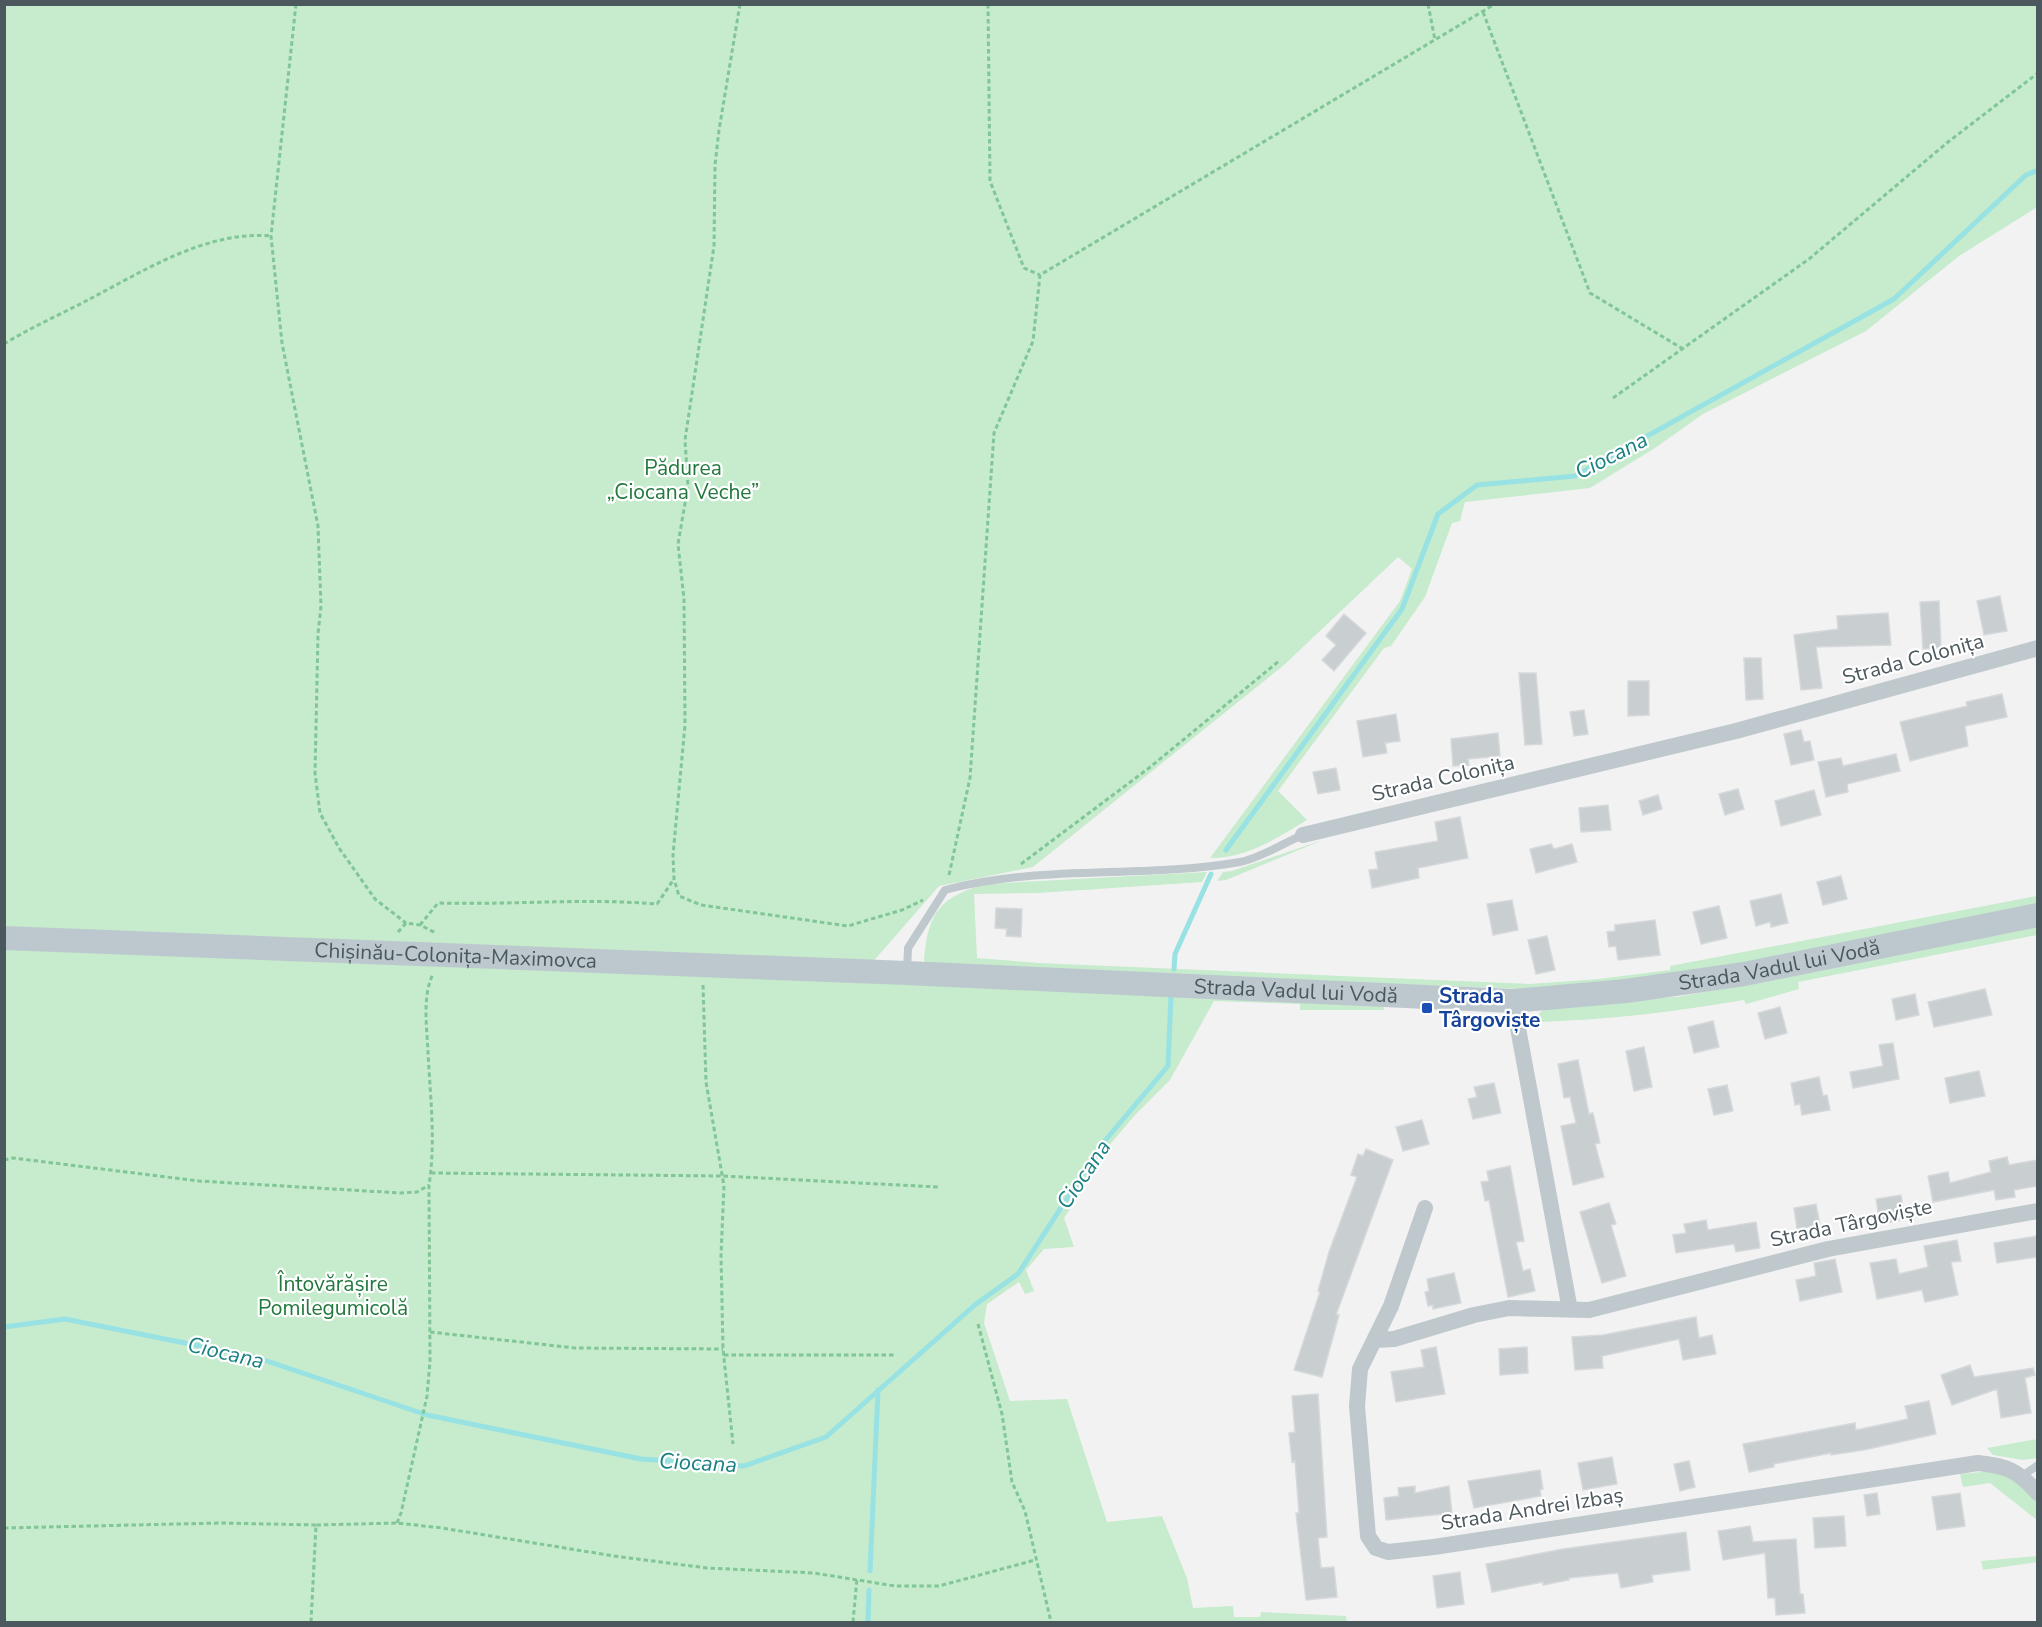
<svg xmlns="http://www.w3.org/2000/svg" width="2042" height="1627" font-family="'Nunito Sans',sans-serif">
	<style>
		.green { fill: #c6ebcd }
		.lines { fill: none; stroke-linecap: round; stroke-linejoin: round }
		.stream { stroke: #98e2e3; stroke-width: 5 }
		.building { fill: #c9ced0; stroke: #d6d9dc; stroke-width: 1.5 }
		.path { stroke: #81c697; stroke-width: 3; stroke-dasharray: 4.5 3; stroke-linecap: butt }
		.lane { stroke: #bfc8cc; stroke-width: 8 }
		.street { stroke: #bfc8cc; stroke-width: 16 }
		.secondary { stroke: #bdc8ce; stroke-width: 24 }
		.transit-dot { fill: #1a4fb4; stroke: #fff; stroke-width: 2 }
		.labels { text-anchor: middle; stroke-width: 4.5; stroke-linejoin: round; paint-order: stroke }
		.park-label { font-size: 21px; fill: #22783d; stroke: #fff }
		.street-label { font-size: 21px; fill: #4b585d; stroke: #fff }
		.transit-label { font-size: 21px; font-weight: bold; fill: #164399; stroke: #fff; text-anchor: start }
		.water-label { font-size: 22px; font-style: italic; fill: #1b8083; stroke: #fff }
	</style>
	<rect width="100%" height="100%" fill="#f3f2f2"/>
	<path class="green" d="M 5,5 L 2037,5 L 2037,207 L 1959,256 L 1866,331 L 1703,414 L 1655,448 L 1590,488 L 1465,502 L 1460,521 L 1452,523 L 1425,597 L 1391,646 L 1384,648 L 1278,791 L 1307,820 C 1275,839 1248,858 1210,858 L 1400,601 L 1412,569 L 1398,557 L 1284,665 L 1033,867 L 939,886 L 871,964 L 5,929 Z
		M 1323,840 L 1226,880 L 1217,881 L 1223,872 L 1232,871 Z
		M 1207,872 L 1202,882 L 1038,893 L 974,894 L 977,958 L 1039,963 L 1530,984 L 1599,979 L 1670,970 L 1670,966 L 2037,896 L 2037,906 L 1656,979 L 1525,989 L 928,967 L 924,960 C 928,912 940,897 986,884 Z
		M 2037,921 L 2037,935 L 1798,982 L 1799,989 L 1746,1004 L 1744,1000 C 1675,1012 1607,1020 1537,1022 L 1530,1029 L 1530,1024 L 1548,1004 L 1677,997 L 1795,975 Z
		M 5,946 L 1383,1001 L 1384,1010 L 1300,1010 L 1300,1004 L 1214,1001 L 1170,1080 L 1135,1115 L 1095,1162 L 1081,1193 L 1064,1218 L 1074,1247 L 1044,1249 L 1026,1270 L 1034,1291 L 1025,1294 L 1019,1282 L 987,1304 L 984,1323 L 1010,1401 L 1067,1399 L 1107,1522 L 1162,1516 L 1187,1578 L 1193,1608 L 1233,1606 L 1234,1617 L 1260,1617 L 1261,1612 L 1346,1616 L 1347,1622 L 5,1622 Z
		M 2037,1439 L 2037,1458 L 2023,1460 L 1993,1455 L 1987,1448 Z
		M 1993,1471 L 2015,1479 L 2037,1502 L 2037,1520 L 1990,1483 L 1963,1487 L 1960,1474 Z
		M 2037,1556 L 2037,1562 L 1983,1570 L 1981,1561 Z"/>
	<g class="lines">
		<path class="stream" d="M 1226,850 L 1402,609 L 1438,514 L 1477,485 L 1575,476 L 1894,299 L 2026,175 L 2038,170
			M 1174,969 L 1175,954 L 1211,874
			M 4,1327 L 65,1319 L 255,1357 L 427,1415 L 641,1459 L 744,1466 L 826,1437 L 976,1304 L 1018,1274 L 1103,1143 L 1168,1066 L 1171,996
			M 870,1571 L 878,1390
			M 868,1622 L 869,1590"/>
	</g>
	<path class="building" d="M 2000,596 L 2007,631 L 1984,635 L 1977,601 Z
		M 1939,601 L 1941,648 L 1923,649 L 1920,602 Z
		M 1888,613 L 1891,645 L 1816,647 L 1822,688 L 1801,690 L 1794,635 L 1838,629 L 1837,616 Z
		M 1344,614 L 1366,633 L 1334,671 L 1322,660 L 1336,645 L 1326,636 Z
		M 1744,658 L 1761,658 L 1763,699 L 1746,700 Z
		M 1519,673 L 1536,673 L 1542,744 L 1525,745 Z
		M 1628,681 L 1649,681 L 1649,715 L 1628,716 Z
		M 2002,694 L 2007,717 L 1965,726 L 1968,746 L 1910,761 L 1900,722 L 1967,706 L 1966,702 Z
		M 1584,710 L 1588,734 L 1574,736 L 1570,712 Z
		M 1396,714 L 1400,741 L 1385,743 L 1387,753 L 1363,757 L 1357,721 Z
		M 1801,730 L 1804,742 L 1810,741 L 1814,760 L 1791,765 L 1784,734 Z
		M 1498,733 L 1500,756 L 1468,759 L 1469,765 L 1453,766 L 1451,739 Z
		M 1896,754 L 1900,771 L 1847,784 L 1848,792 L 1826,797 L 1818,762 L 1841,758 L 1843,766 Z
		M 1336,768 L 1340,790 L 1318,794 L 1313,772 Z
		M 1738,789 L 1744,809 L 1725,815 L 1719,794 Z
		M 1814,790 L 1821,815 L 1781,826 L 1775,801 Z
		M 1658,795 L 1662,809 L 1643,815 L 1639,801 Z
		M 1608,805 L 1611,830 L 1581,832 L 1579,808 Z
		M 1460,817 L 1468,858 L 1418,868 L 1419,878 L 1372,888 L 1369,870 L 1378,869 L 1375,852 L 1438,841 L 1435,822 Z
		M 1551,844 L 1554,849 L 1572,844 L 1577,862 L 1536,873 L 1530,849 Z
		M 1841,876 L 1847,899 L 1823,905 L 1817,882 Z
		M 1781,894 L 1788,923 L 1771,927 L 1770,922 L 1756,926 L 1750,901 Z
		M 1512,900 L 1518,930 L 1493,935 L 1487,904 Z
		M 1719,906 L 1727,938 L 1701,944 L 1693,912 Z
		M 996,908 L 1022,909 L 1021,937 L 1006,936 L 1007,929 L 995,928 Z
		M 1655,920 L 1660,955 L 1618,960 L 1616,946 L 1609,947 L 1607,932 L 1615,931 L 1615,925 Z
		M 1547,936 L 1555,970 L 1536,974 L 1528,940 Z
		M 1985,989 L 1992,1015 L 1934,1027 L 1928,1002 Z
		M 1915,994 L 1919,1015 L 1896,1020 L 1892,999 Z
		M 1780,1007 L 1787,1033 L 1765,1039 L 1758,1013 Z
		M 1713,1021 L 1719,1047 L 1694,1053 L 1688,1027 Z
		M 1893,1043 L 1899,1079 L 1853,1088 L 1850,1072 L 1883,1066 L 1879,1045 Z
		M 1644,1047 L 1652,1087 L 1634,1091 L 1626,1051 Z
		M 1578,1060 L 1589,1114 L 1593,1113 L 1600,1143 L 1595,1144 L 1604,1177 L 1573,1185 L 1561,1126 L 1576,1123 L 1570,1097 L 1564,1098 L 1558,1064 Z
		M 1979,1071 L 1985,1096 L 1950,1103 L 1945,1078 Z
		M 1819,1077 L 1823,1096 L 1827,1095 L 1830,1110 L 1802,1115 L 1800,1104 L 1795,1105 L 1791,1083 Z
		M 1494,1083 L 1501,1113 L 1473,1119 L 1468,1099 L 1477,1097 L 1474,1087 Z
		M 1727,1085 L 1733,1111 L 1714,1115 L 1708,1089 Z
		M 1422,1120 L 1429,1144 L 1403,1151 L 1396,1127 Z
		M 1366,1149 L 1393,1160 L 1336,1315 L 1339,1315 L 1322,1377 L 1294,1370 L 1320,1292 L 1318,1291 L 1329,1252 L 1357,1177 L 1351,1175 L 1358,1154 L 1363,1156 Z
		M 2007,1157 L 2009,1165 L 2037,1160 L 2037,1186 L 2014,1190 L 2015,1197 L 1996,1200 L 1994,1190 L 1933,1202 L 1928,1176 L 1948,1172 L 1950,1183 L 1991,1172 L 1989,1161 Z
		M 1510,1166 L 1524,1241 L 1516,1242 L 1523,1271 L 1530,1269 L 1535,1291 L 1508,1297 L 1489,1200 L 1485,1201 L 1481,1182 L 1489,1181 L 1487,1171 Z
		M 1901,1195 L 1905,1220 L 1880,1224 L 1876,1199 Z
		M 1609,1203 L 1616,1224 L 1611,1225 L 1626,1276 L 1602,1283 L 1580,1212 Z
		M 1816,1204 L 1820,1225 L 1797,1229 L 1794,1208 Z
		M 1706,1220 L 1708,1230 L 1756,1222 L 1760,1248 L 1736,1252 L 1734,1244 L 1676,1253 L 1673,1235 L 1686,1233 L 1684,1224 Z
		M 2037,1236 L 2037,1257 L 1997,1263 L 1994,1243 Z
		M 1957,1240 L 1961,1261 L 1951,1262 L 1958,1295 L 1925,1302 L 1922,1290 L 1877,1299 L 1870,1263 L 1896,1259 L 1899,1274 L 1928,1267 L 1924,1246 Z
		M 1835,1259 L 1842,1292 L 1800,1301 L 1796,1280 L 1816,1276 L 1814,1263 Z
		M 1454,1273 L 1461,1303 L 1433,1309 L 1433,1305 L 1428,1306 L 1425,1292 L 1429,1291 L 1427,1279 Z
		M 1696,1317 L 1699,1338 L 1712,1335 L 1716,1354 L 1683,1360 L 1679,1339 L 1602,1356 L 1603,1368 L 1575,1370 L 1572,1337 L 1603,1335 Z
		M 1436,1347 L 1445,1394 L 1396,1402 L 1391,1372 L 1424,1367 L 1421,1350 Z
		M 1527,1347 L 1528,1373 L 1500,1375 L 1499,1349 Z
		M 1970,1365 L 1974,1377 L 2033,1368 L 2035,1375 L 2025,1378 L 2031,1413 L 2001,1418 L 1997,1389 L 1952,1405 L 1941,1375 Z
		M 1318,1394 L 1327,1537 L 1318,1538 L 1321,1568 L 1334,1567 L 1337,1597 L 1306,1600 L 1296,1513 L 1299,1513 L 1295,1461 L 1292,1462 L 1289,1433 L 1295,1432 L 1292,1396 Z
		M 1929,1401 L 1936,1434 L 1864,1450 L 1831,1455 L 1831,1453 L 1774,1464 L 1774,1467 L 1749,1472 L 1743,1444 L 1855,1423 L 1856,1430 L 1908,1419 L 1905,1406 Z
		M 1612,1457 L 1617,1484 L 1583,1490 L 1578,1463 Z
		M 1689,1461 L 1695,1487 L 1680,1491 L 1674,1464 Z
		M 1540,1470 L 1543,1489 L 1540,1490 L 1541,1496 L 1474,1508 L 1468,1481 Z
		M 1415,1486 L 1415,1493 L 1449,1486 L 1452,1513 L 1386,1520 L 1384,1498 L 1399,1496 L 1398,1488 Z
		M 1877,1493 L 1880,1514 L 1867,1516 L 1864,1495 Z
		M 1960,1493 L 1965,1526 L 1937,1530 L 1932,1497 Z
		M 1844,1516 L 1846,1546 L 1815,1548 L 1813,1518 Z
		M 1750,1526 L 1753,1542 L 1796,1539 L 1800,1594 L 1803,1594 L 1805,1613 L 1776,1615 L 1775,1598 L 1768,1598 L 1765,1553 L 1723,1560 L 1718,1531 Z
		M 1686,1532 L 1690,1570 L 1652,1575 L 1653,1582 L 1621,1588 L 1618,1573 L 1569,1578 L 1569,1580 L 1543,1585 L 1543,1582 L 1492,1592 L 1486,1564 L 1563,1549 Z
		M 1460,1572 L 1464,1604 L 1437,1608 L 1433,1576 Z"/>
	<g class="lines">
		<path class="path" d="M 296,4 L 271,236 L 282,343 L 318,526 L 321,606 L 318,634 L 315,773 L 320,813 L 339,848 L 375,899 L 406,923
			M 740,4 L 719,130 L 715,165 L 714,246 L 685,440 L 688,486 L 678,544 L 684,599 L 685,725 L 673,855 L 674,879 L 679,896 L 701,905 L 848,926 L 902,910 L 923,900
			M 988,4 L 990,181 L 1024,268 L 1040,275
			M 1428,4 L 1435,40
			M 1483,12 L 1590,293 L 1683,349
			M 4,344 C 30,328 59,315 86,301 C 142,272 206,230 271,236
			M 1613,398 L 1809,259 L 1948,142 L 2038,73
			M 1021,864 L 1149,768 L 1279,661
			M 949,875 L 970,778 L 994,433 L 1033,341 L 1040,275 L 1495,4
			M 420,925 L 438,903 C 511,905 584,898 657,904 L 674,879
			M 398,932 L 406,923 L 420,925 L 436,933
			M 703,985 L 706,1082 L 724,1186 L 721,1255 L 723,1349 L 733,1444
			M 4,1160 L 13,1158 L 199,1181 L 401,1193 L 417,1192 L 429,1185
			M 431,1173 L 722,1176 L 938,1187
			M 978,1324 L 1002,1414 L 1012,1482 L 1025,1511 L 1051,1622
			M 430,1332 L 575,1348 L 723,1349
			M 724,1355 L 895,1355
			M 397,1523 L 401,1513 L 427,1396 L 430,1361 L 429,1185 C 436,1141 430,1095 428,1052 C 427,1028 422,996 433,974
			M 4,1528 L 220,1523 L 316,1525
			M 311,1622 L 316,1525 L 397,1523 L 442,1528 L 614,1556 L 707,1568 L 814,1573 L 895,1586 L 939,1586 L 1035,1560
			M 853,1622 L 857,1578"/>
		<path class="lane" d="M 907,972 L 908,948 L 945,890 C 1041,864 1143,879 1240,862 C 1261,858 1283,843 1303,835
			M 2022,1476 L 2038,1465"/>
		<path class="street" d="M 1303,835 L 1736,731 L 2038,648
			M 1513,1001 L 1570,1310
			M 1425,1208 L 1391,1306 L 1360,1369 L 1357,1406 L 1368,1536 L 1376,1548 L 1388,1552 L 1434,1547 L 1978,1463 C 2008,1466 2018,1471 2038,1493
			M 1376,1340 L 1394,1339 L 1474,1315 L 1509,1308 L 1589,1310 L 1828,1249 L 2038,1211"/>
		<path class="secondary" id="s1" d="M 4,938 L 907,973 L 1513,1001 L 1626,991 L 1744,974 L 2038,915"/>
	</g>
	<rect class="transit-dot" x="1421" y="1002" width="12" height="12" rx="3"/>
	<g class="labels">
		<g class="park-label">
			<text x="683" y="475">Pădurea<tspan x="683" dy="24">„Ciocana Veche”</tspan></text>
			<text x="333" y="1291">Întovărășire<tspan x="333" dy="24">Pomilegumicolă</tspan></text>
		</g>
		<g class="street-label">
			<text transform="translate(1913 659) rotate(-15)" y="7">Strada Colonița</text>
			<text transform="translate(1443 778) rotate(-13)" y="7">Strada Colonița</text>
			<text dy="7" stroke="none"><textPath href="#s1" startOffset="452">Chișinău-Colonița-Maximovca</textPath></text>
			<text dy="7" stroke="none"><textPath href="#s1" startOffset="1779">Strada Vadul lui Vodă</textPath></text>
			<text dy="7" stroke="none"><textPath href="#s1" startOffset="1293">Strada Vadul lui Vodă</textPath></text>
			<text transform="translate(1851 1223) rotate(-12)" y="7">Strada Târgoviște</text>
			<text transform="translate(1532 1509) rotate(-9)" y="7">Strada Andrei Izbaș</text>
		</g>
		<g class="transit-label">
			<text x="1439" y="1003">Strada<tspan x="1439" dy="24">Târgoviște</tspan></text>
		</g>
		<g class="water-label">
			<text transform="translate(1611 455) rotate(-27)" y="8">Ciocana</text>
			<text transform="translate(1083 1174) rotate(-56)" y="8">Ciocana</text>
			<text transform="translate(226 1352) rotate(13)" y="8">Ciocana</text>
			<text transform="translate(698 1462) rotate(3)" y="8">Ciocana</text>
		</g>
	</g>
	<rect width="2042" height="1627" fill="none" stroke="#4b585d" stroke-width="12"/>
</svg>
